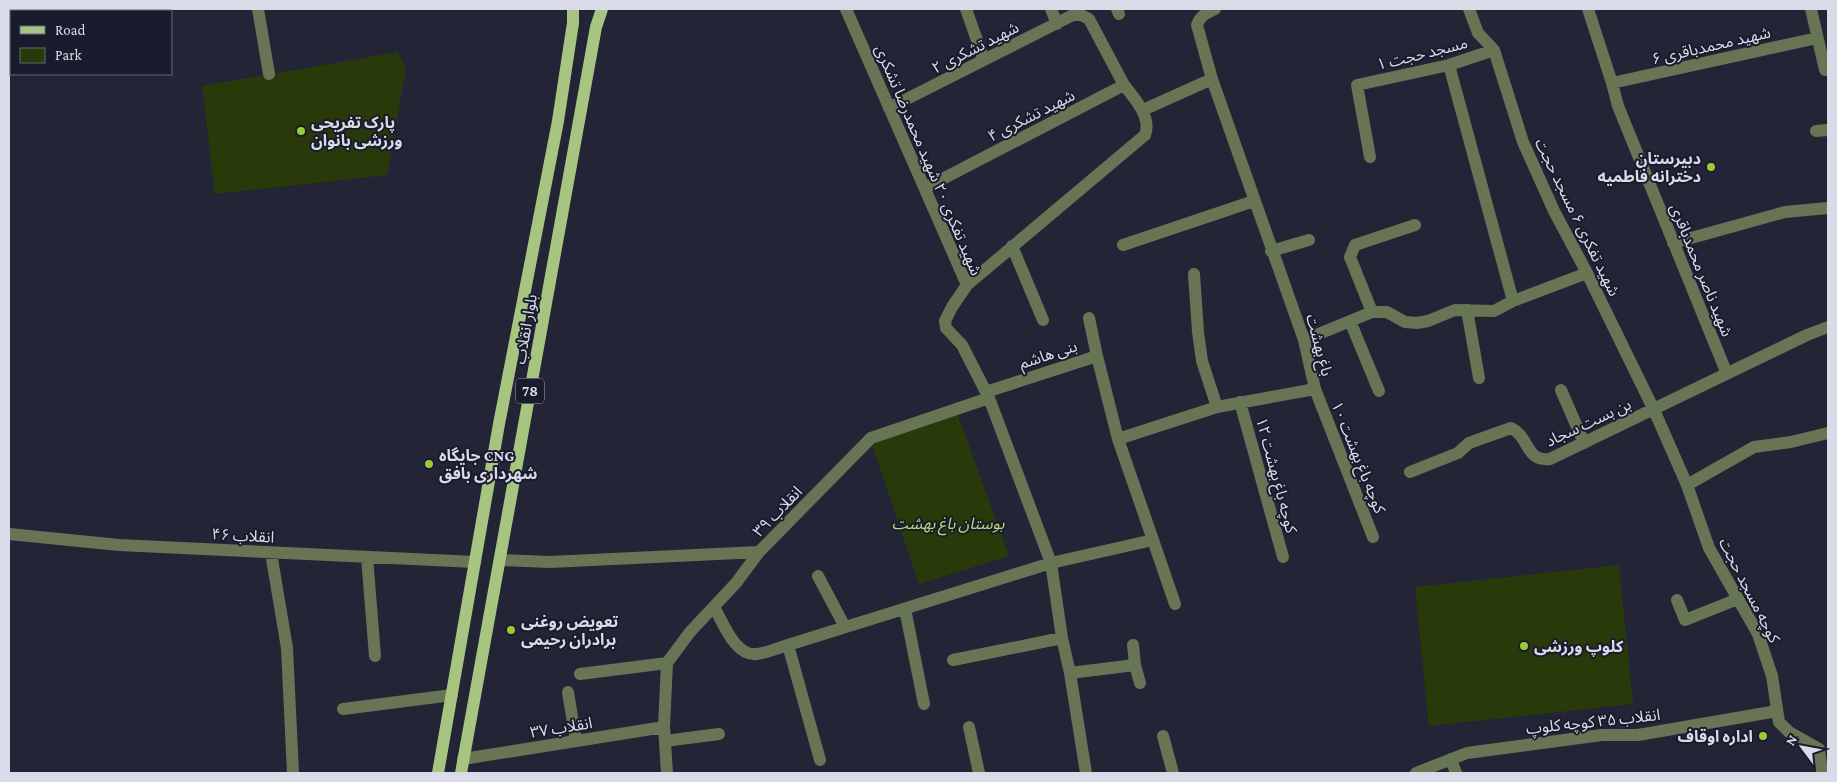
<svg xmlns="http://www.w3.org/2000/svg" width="1837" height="782" font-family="'Crimson Pro','Noto Sans Arabic',serif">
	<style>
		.green { fill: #293a0a }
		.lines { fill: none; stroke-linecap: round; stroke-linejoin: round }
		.minor { stroke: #677555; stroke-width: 12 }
		.major { stroke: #a7c581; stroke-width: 12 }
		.poi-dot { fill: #97cc38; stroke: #1a1b2d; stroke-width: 2 }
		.labels { text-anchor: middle; stroke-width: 4; stroke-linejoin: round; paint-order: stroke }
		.shield { fill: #1a1b2d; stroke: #a0a1b0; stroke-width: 1 }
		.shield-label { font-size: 15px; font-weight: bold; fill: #d9dbe8 }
		.street-label { font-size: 16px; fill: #d9dbe8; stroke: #1a1b2d }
		.poi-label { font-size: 16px; font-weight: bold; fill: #d9dbe8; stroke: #1a1b2d; text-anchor: start }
		.park-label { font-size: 16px; font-style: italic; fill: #b1dd72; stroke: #1a1b2d }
	</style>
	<rect width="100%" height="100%" fill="#232537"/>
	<path class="green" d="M 398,52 L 406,69 L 387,175 L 215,194 L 202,86 Z
		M 958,415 L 1009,556 L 919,584 L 872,444 Z
		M 1619,565 L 1633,704 L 1429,726 L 1415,587 Z"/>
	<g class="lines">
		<path class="minor" d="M 258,9 L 269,74
			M 846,9 L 967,285 L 952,307 L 945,321 L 946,328 L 962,345 L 989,398 L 1051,563 L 1062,638 L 1070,673 L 1086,773
			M 966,9 L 984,60
			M 1051,9 L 1057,24
			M 1117,9 L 1119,14
			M 1469,9 L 1478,33 L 1494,50 L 1523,142 L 1554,211 L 1587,273 L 1654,410 L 1687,485 L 1709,548 L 1758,634 L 1772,676 L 1779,722 L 1789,732 L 1819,749
			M 1588,9 L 1612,83 L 1618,106 L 1727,374
			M 1811,9 L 1825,70
			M 1449,65 L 1513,301
			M 1612,83 L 1817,38
			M 889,108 L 1073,15 L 1081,15 L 1089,19 L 1124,85
			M 1143,110 L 1212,79
			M 1816,131 L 1828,130
			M 1370,157 L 1357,85 L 1449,65 L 1494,50
			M 925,188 L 1124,85 C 1134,98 1152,117 1145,135 L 967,285
			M 1673,243 L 1785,212 L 1828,208
			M 1123,245 L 1254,201
			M 1012,246 L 1043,320
			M 1271,251 L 1309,240
			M 1194,274 L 1198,332 L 1202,361 L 1217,407
			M 1467,310 L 1479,378
			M 1372,312 L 1350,257 L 1355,245 L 1415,225
			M 1089,318 L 1097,356
			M 1350,321 L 1379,391
			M 1304,340 L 1372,312 L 1387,312 L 1405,322 L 1417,323 L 1428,321 L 1455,310 L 1494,311 L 1513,301 L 1587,273
			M 1315,389 L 1373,537
			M 1561,390 L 1584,443
			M 1240,402 L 1283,557
			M 1118,439 L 1217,407 L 1315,389 L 1304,340 L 1212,79 L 1197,25 C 1200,16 1206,13 1215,9
			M 1410,472 L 1458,453 L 1469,443 L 1511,428 C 1530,437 1525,462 1550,459 L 1807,335 L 1828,327
			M 1687,485 L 1754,447 L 1791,442 L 1828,433
			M 9,534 L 119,545 L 475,562
			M 1153,540 L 1175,604
			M 271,553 L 287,648 L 293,773
			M 367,557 L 375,656
			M 500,560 L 550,562 L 759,552
			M 818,576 L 845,627
			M 1677,600 L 1685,620 L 1738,599
			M 714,607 C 723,622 735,657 757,654 C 767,653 778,648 788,645
			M 905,609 L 924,704
			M 953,660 L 1062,638
			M 1135,665 L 1140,683
			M 1070,673 L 1135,665 L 1133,645
			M 580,674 L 667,663
			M 568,692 L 576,741
			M 343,709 L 452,695
			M 969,727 L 979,773
			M 1163,736 L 1173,773
			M 665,741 L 719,734
			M 1819,749 L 1822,773
			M 463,759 L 664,727
			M 1451,759 L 1456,773
			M 820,760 L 788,645 L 1051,563 L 1153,540 L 1118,439 L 1097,356 L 986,392
			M 667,773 L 664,727 L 667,663 L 690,632 L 736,583 L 759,552 L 871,438 L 989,398
			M 1416,773 L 1467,753 L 1602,735 L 1638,735 L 1777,711"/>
		<path class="major" d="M 438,773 L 499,424 L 558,121 L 573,23 L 573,9
			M 461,773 L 596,27 L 602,9"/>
	</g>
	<g class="poi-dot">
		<circle cx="301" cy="131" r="5"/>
		<circle cx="1711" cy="167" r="5"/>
		<circle cx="429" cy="464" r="5"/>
		<circle cx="511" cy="630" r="5"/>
		<circle cx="1524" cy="646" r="5"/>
		<circle cx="1763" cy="736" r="5"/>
	</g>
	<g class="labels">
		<rect class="shield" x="516" y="378.5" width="28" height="25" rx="4"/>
		<g class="shield-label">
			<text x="530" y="396">78</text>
		</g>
		<g class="street-label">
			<text transform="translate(1711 45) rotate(-13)" y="6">شهید محمدباقری ۶</text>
			<text transform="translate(975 47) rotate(-27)" y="6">شهید تشکری ۲</text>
			<text transform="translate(1422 53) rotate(-14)" y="6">مسجد حجت ۱</text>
			<text transform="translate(1031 115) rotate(-27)" y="6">شهید تشکری ۴</text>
			<text transform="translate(929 160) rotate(67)" y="6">شهید تفکری ۲۰ شهید محمدرضا تشکری</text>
			<text transform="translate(1578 217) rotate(64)" y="6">شهید تفکری ۶ مسجد حجت</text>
			<text transform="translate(1702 270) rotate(68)" y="6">شهید ناصر محمدباقری</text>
			<text transform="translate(525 329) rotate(-80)" y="6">بلوار انقلاب</text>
			<text transform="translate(1320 345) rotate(75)" y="6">باغ بهشت</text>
			<text transform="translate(1048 354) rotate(-18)" y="6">بنی هاشم</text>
			<text transform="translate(1588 422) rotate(-25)" y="6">بن بست سجاد</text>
			<text transform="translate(1359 457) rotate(68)" y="6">کوچه باغ بهشت ۱۰</text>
			<text transform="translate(1277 475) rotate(75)" y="6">کوچه باغ بهشت ۱۲</text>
			<text transform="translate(777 511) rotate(-46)" y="6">انقلاب ۳۹</text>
			<text transform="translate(243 535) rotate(3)" y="6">انقلاب ۴۶</text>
			<text transform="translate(1750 590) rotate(63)" y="6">کوچه مسجد حجت</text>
			<text transform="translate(1593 721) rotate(-6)" y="6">انقلاب ۳۵ کوچه کلوپ</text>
			<text transform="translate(561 727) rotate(-9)" y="6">انقلاب ۳۷</text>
		</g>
		<g class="poi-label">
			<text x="311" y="128">پارک تفریحی<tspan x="311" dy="18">ورزشی بانوان</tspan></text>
			<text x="1701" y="164" text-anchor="end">دبیرستان<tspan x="1701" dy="18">دخترانه فاطمیه</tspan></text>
			<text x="439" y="461">جایگاه CNG<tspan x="439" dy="18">شهرداری بافق</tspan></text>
			<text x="521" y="627">تعویض روغنی<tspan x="521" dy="18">برادران رحیمی</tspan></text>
			<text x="1534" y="652">کلوپ ورزشی</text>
			<text x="1753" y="742" text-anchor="end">اداره اوقاف</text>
		</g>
		<g class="park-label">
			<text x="948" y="529">بوستان باغ بهشت</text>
		</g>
	</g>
	<rect width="1837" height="782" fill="none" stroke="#d9dbe8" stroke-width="20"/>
	<rect x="10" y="10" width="162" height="65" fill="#1a1b2d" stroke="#666878"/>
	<rect x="20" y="26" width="25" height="8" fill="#a7c581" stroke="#666878"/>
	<text x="55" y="35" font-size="15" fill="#d9dbe8">Road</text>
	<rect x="20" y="48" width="25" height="15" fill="#293a0a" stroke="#666878"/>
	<text x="55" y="60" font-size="15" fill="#d9dbe8">Park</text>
	<g transform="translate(1802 747) rotate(302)" stroke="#1a1b2d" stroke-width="4" paint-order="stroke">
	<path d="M0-4L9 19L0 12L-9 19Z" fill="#d9dbe8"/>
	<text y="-8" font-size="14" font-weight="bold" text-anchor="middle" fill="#d9dbe8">N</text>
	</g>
</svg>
